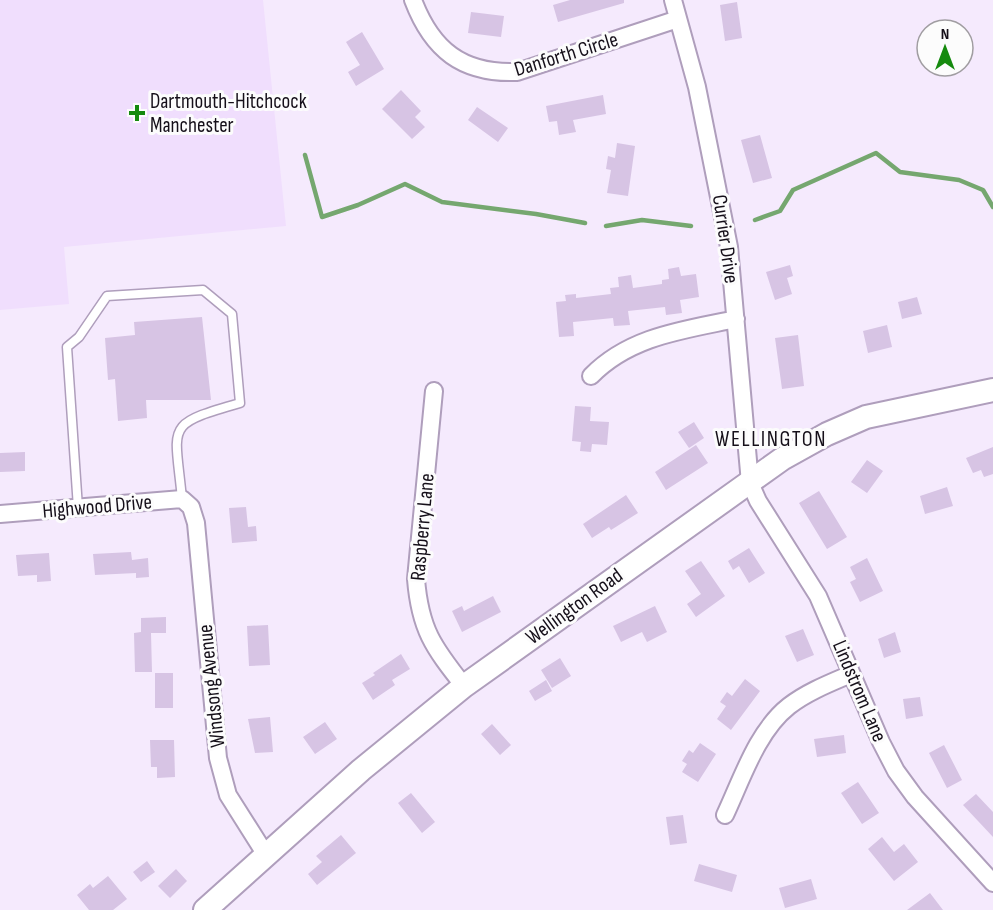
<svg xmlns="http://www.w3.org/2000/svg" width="993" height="910" font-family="'Sofia Sans Condensed',sans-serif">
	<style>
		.built { fill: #f0defd }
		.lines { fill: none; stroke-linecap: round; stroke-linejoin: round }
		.stream { stroke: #75a76f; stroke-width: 4.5 }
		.building { fill: #d7c4e4 }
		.lane-casing { stroke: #af9ebc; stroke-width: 11 }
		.street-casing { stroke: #af9ebc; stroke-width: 20 }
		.secondary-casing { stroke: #af9ebc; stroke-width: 26 }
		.lane { stroke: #fff; stroke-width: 8 }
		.street { stroke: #fff; stroke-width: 16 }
		.secondary { stroke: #fff; stroke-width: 22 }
		.poi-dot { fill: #158a0e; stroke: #fcfcfc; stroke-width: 2 }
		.labels { text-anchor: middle; stroke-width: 6; stroke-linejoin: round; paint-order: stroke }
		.street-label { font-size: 21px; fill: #150f19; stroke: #fcfcfc }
		.poi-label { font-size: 21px; fill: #150f19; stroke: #fcfcfc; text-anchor: start }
		.neighbourhood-label { font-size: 22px; letter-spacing: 1.5px; fill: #150f19; stroke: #fcfcfc }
	</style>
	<rect width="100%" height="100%" fill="#f5eafd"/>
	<path class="built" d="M 0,0 L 263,0 L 286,226 L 64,247 L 69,304 L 0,310 Z"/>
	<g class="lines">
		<path class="stream" d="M 305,155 L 322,217 L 358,205 L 405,184 L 442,202 L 536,214 L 585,223
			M 755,220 L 780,211 L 793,190 L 876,153 L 900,172 L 959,180 L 983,190 L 993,207
			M 606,226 L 642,220 L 691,226"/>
	</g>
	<path class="building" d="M 570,0 L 624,0 L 624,3 L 558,22 L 553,5 Z
		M 737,2 L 742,38 L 725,41 L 720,5 Z
		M 471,12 L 504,16 L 501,37 L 468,33 Z
		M 362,32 L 384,69 L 356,86 L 348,72 L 360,65 L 346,42 Z
		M 401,90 L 421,111 L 415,117 L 425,127 L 412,139 L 382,109 Z
		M 603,95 L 606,114 L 573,120 L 576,132 L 559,135 L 557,121 L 549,122 L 546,106 Z
		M 477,107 L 508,128 L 498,142 L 468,120 Z
		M 760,135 L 772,178 L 753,183 L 741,140 Z
		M 617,143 L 635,146 L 628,196 L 607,193 L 611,170 L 606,169 L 608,156 L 615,158 Z
		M 790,265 L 793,276 L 787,278 L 792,294 L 775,300 L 766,272 Z
		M 679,267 L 681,276 L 696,274 L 699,297 L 680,300 L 682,313 L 666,315 L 665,307 L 628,311 L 630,325 L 614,326 L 613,318 L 573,322 L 574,336 L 559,337 L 556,302 L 566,301 L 565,295 L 576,294 L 576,298 L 611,294 L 610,288 L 619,287 L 618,277 L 631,275 L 633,288 L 662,284 L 662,280 L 669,279 L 668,269 Z
		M 917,297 L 922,314 L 902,319 L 898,302 Z
		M 202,317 L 211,400 L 146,400 L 147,418 L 118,421 L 115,379 L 108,380 L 105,338 L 135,335 L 134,322 Z
		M 887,325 L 892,347 L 868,353 L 863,331 Z
		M 798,335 L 804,386 L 782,389 L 775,338 Z
		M 575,406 L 591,407 L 590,421 L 609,422 L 607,445 L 592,444 L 591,452 L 580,451 L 581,442 L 572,441 Z
		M 694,422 L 704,438 L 689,448 L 678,432 Z
		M 696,445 L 708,463 L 666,490 L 655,472 Z
		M 993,447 L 993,474 L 984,477 L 981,470 L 973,473 L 966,458 Z
		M 25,452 L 25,471 L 0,472 L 0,453 Z
		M 867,460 L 883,471 L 867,493 L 851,482 Z
		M 947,487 L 953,506 L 925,514 L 920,496 Z
		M 819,491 L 847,537 L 827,549 L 799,503 Z
		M 626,495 L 638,513 L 611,530 L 609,527 L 592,538 L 583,524 Z
		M 246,507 L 248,527 L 256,526 L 257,541 L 232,543 L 229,508 Z
		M 749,548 L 765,573 L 749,583 L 739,566 L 733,570 L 728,561 Z
		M 131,552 L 132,560 L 148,558 L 149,577 L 136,578 L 136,573 L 95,575 L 93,554 Z
		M 49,553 L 51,581 L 37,582 L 37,575 L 18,576 L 16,555 Z
		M 867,558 L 883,591 L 860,602 L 850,582 L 856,579 L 850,567 Z
		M 701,561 L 725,596 L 696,617 L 687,604 L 701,594 L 685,571 Z
		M 493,596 L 501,612 L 462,632 L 452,611 L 462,606 L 464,611 Z
		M 655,606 L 667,632 L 647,642 L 642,632 L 621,642 L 613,626 Z
		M 166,617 L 166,633 L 151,633 L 152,672 L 135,672 L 134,633 L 141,632 L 141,618 Z
		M 268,625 L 270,665 L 249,666 L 247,626 Z
		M 803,629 L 814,655 L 797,662 L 785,636 Z
		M 895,632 L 901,652 L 884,658 L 878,639 Z
		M 401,654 L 410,669 L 392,680 L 395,685 L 373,700 L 362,683 L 375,675 L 373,673 Z
		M 560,658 L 571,676 L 552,688 L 541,670 Z
		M 155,673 L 173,673 L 173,708 L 155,708 Z
		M 745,679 L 760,691 L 731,730 L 717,719 L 726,706 L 720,702 L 727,692 L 732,696 Z
		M 546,680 L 552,691 L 535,701 L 529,691 Z
		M 920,697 L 923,716 L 906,719 L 903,699 Z
		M 270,717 L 273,752 L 255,753 L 248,719 Z
		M 325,722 L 337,739 L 315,754 L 303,737 Z
		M 492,724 L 511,745 L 500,755 L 481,734 Z
		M 844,735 L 846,753 L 817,757 L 814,739 Z
		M 150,740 L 174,740 L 175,777 L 157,778 L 157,767 L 151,767 Z
		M 700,743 L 716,754 L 698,782 L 682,772 L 687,764 L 682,761 L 689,750 L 693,753 Z
		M 944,745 L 962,780 L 947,788 L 929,753 Z
		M 858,782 L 879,813 L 862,824 L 841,793 Z
		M 411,793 L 435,822 L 422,833 L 398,803 Z
		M 976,794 L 993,812 L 993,837 L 963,805 Z
		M 683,815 L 687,843 L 670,845 L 666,817 Z
		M 341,835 L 356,853 L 317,885 L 308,874 L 322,862 L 316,856 Z
		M 882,837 L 894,852 L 904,844 L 918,862 L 894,881 L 868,849 Z
		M 147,861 L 155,872 L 141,882 L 133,872 Z
		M 699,864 L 737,875 L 732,892 L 694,881 Z
		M 176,869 L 187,881 L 170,898 L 158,886 Z
		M 108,876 L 127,899 L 113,910 L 89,910 L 77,895 L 90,884 L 93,888 Z
		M 811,879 L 817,899 L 785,908 L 779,888 Z
		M 930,893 L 943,910 L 907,910 Z"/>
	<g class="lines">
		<defs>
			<path id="lane" d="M 78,508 L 67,347 L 79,337 L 107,296 L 203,290 L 232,314 L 240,403 C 163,425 175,424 182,499"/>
			<path id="street" d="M 413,0 C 432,50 462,74 517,72 L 678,19
				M 673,0 L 697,87 L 729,247 L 750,483 L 758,501 L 818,596 L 881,742 L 896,771 L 915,797 L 993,883
				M 591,376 C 630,336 684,330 736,319
				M 434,391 L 416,579 C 420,629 433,647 464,686
				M 0,514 L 182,499 L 191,507 L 196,523 L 218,758 L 228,795 L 266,855
				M 725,815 C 742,779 757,731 789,706 C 807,692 830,683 851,674"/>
			<path id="secondary" d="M 205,910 L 361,770 L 464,686 L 782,459 L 827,434 L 866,417 L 993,390"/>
		</defs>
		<use href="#lane" class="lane-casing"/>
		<use href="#street" class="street-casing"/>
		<use href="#secondary" class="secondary-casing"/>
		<use href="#lane" class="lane"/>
		<use href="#street" class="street"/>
		<use href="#secondary" class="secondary"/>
	</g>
	<path class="poi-dot" d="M134 104h6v6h6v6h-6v6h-6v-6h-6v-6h6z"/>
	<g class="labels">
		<g class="street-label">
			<text transform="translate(566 54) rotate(-17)" y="7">Danforth Circle</text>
			<text transform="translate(726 239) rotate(82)" y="7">Currier Drive</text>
			<text transform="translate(97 506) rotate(-5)" y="7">Highwood Drive</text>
			<text transform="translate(422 527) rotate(-85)" y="7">Raspberry Lane</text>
			<text transform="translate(574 606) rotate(-36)" y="7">Wellington Road</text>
			<text transform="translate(211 686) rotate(-96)" y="7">Windsong Avenue</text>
			<text transform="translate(860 691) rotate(67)" y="7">Lindstrom Lane</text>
		</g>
		<g class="poi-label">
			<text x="150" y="108">Dartmouth-Hitchcock<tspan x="150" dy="24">Manchester</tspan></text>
		</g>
		<g class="neighbourhood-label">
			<text x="771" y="446">WELLINGTON</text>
		</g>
	</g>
	<g transform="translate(945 48)"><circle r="28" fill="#fcfcfc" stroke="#a09da1" stroke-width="1.5"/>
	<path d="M0-4.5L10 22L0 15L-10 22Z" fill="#158a0e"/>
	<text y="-9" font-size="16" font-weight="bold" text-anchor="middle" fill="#150f19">N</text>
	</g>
</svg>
